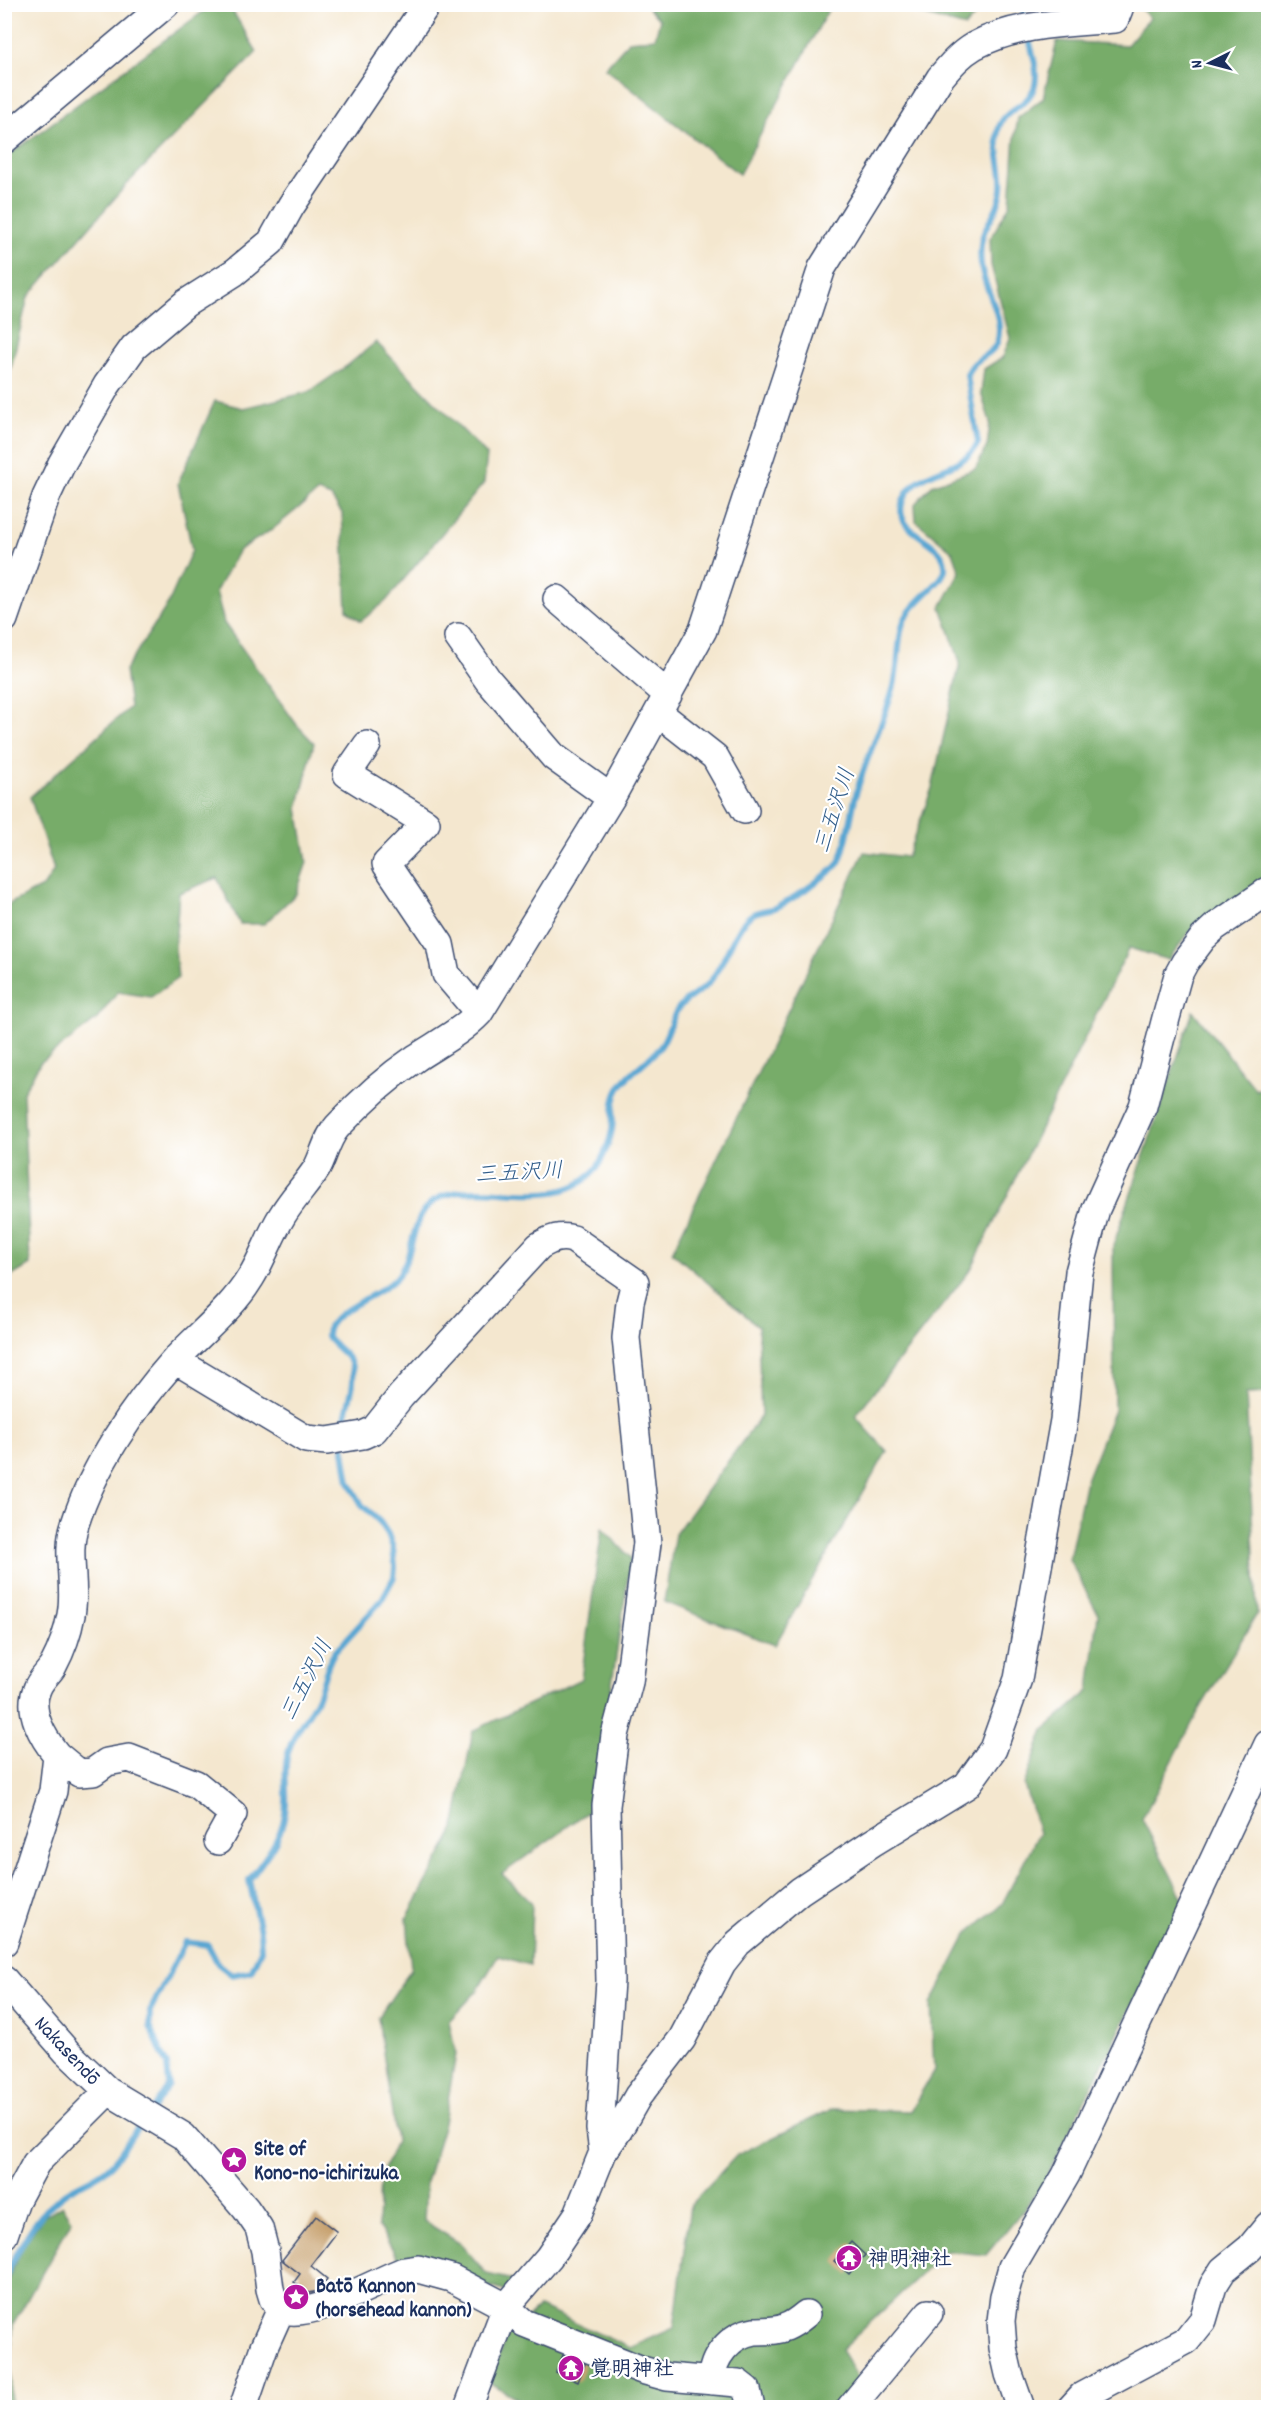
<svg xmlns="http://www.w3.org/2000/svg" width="1273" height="2412" font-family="Dekko,'Klee One',sans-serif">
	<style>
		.forest { fill: #77ac69; stroke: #496e64; stroke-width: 1.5 }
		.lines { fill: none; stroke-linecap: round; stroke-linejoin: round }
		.stream { stroke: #58a6d2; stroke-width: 6 }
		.building { fill: #c8a371 }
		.minor-casing { stroke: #3c4b6f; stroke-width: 30 }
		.minor { stroke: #fff; stroke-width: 27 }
		.labels { text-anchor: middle; stroke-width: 4.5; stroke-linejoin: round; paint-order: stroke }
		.street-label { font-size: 21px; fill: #1b2f5e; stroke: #fff }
		.poi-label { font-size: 21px; font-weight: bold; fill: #1b2f5e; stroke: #fff; text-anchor: start }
		.water-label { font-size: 22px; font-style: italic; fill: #335f8c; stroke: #fff }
	</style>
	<rect width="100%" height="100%" fill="#fff"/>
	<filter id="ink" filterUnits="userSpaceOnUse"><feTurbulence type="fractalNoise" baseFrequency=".0167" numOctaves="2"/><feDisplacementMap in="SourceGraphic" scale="12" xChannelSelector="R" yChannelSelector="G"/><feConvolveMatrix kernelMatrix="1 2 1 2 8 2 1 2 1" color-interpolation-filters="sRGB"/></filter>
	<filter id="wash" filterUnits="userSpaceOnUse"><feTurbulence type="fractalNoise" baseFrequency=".008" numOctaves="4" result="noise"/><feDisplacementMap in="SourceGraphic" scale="24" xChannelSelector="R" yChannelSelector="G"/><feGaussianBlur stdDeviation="1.35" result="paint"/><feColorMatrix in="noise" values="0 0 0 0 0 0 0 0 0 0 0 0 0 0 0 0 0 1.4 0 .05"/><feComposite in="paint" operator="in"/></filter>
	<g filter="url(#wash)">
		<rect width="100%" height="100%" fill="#f4e7cf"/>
		<path class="forest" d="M 212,5 L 229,5 L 257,52 L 129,182 L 28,297 L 9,376 L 5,377 L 5,158 Z
			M 645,5 L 831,5 L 739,174 L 605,68 L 629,41 L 655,38 L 660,20 Z
			M 888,5 L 985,5 L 965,27 Z
			M 1137,5 L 1268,5 L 1268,880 L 1191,930 L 1168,960 L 1129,948 L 971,1269 L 855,1416 L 887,1451 L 775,1645 L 664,1602 L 675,1534 L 761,1416 L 758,1326 L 672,1252 L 864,852 L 907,857 L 932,788 L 960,662 L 941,607 L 960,572 L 953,552 L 916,521 L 915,504 L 932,485 L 975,469 L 987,446 L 990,422 L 981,393 L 984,369 L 1003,357 L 1010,338 L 991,265 L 990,239 L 1010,204 L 1015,136 L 1018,118 L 1043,98 L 1057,41 L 1127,45 L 1150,18 Z
			M 376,342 L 487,455 L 484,483 L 386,601 L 361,621 L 347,610 L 342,513 L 331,497 L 318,492 L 273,529 L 239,550 L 216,591 L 224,623 L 297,725 L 314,743 L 298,808 L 307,862 L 296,894 L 264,924 L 240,924 L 217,878 L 179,893 L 175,948 L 178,978 L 151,997 L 118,992 L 97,1019 L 40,1063 L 23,1092 L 30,1265 L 12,1276 L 5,1275 L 5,906 L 44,886 L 54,870 L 30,797 L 130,707 L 125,670 L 168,604 L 192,550 L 178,483 L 215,401 L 243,408 L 309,392 L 348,365 Z
			M 1193,1011 L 1256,1090 L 1268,1086 L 1268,1393 L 1246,1394 L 1257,1614 L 1198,1712 L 1142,1819 L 1184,1901 L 1041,2188 L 986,2255 L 946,2251 L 841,2350 L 874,2404 L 873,2407 L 532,2407 L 489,2382 L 507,2335 C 521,2329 527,2315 540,2307 L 630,2348 L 674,2328 L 690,2205 L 737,2155 L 832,2109 L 910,2111 L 934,2071 L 931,2004 L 967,1934 L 1002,1904 L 1039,1833 L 1024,1785 L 1044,1730 L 1089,1691 L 1098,1614 L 1069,1559 L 1086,1480 L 1114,1410 L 1113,1246 Z
			M 602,1528 L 631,1558 L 593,1808 L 502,1874 L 532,1903 L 530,1965 L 498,1956 L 477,1991 L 449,2021 L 456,2054 L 444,2123 L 426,2182 L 424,2221 L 461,2244 L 487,2274 L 513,2280 L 508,2292 L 400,2261 L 378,2226 L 380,2179 L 396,2141 L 378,2018 L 411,1969 L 407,1918 L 453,1833 L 473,1731 L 581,1679 Z
			M 62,2205 L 72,2220 L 13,2325 L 10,2407 L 5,2407 L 5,2286 L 25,2243 L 43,2217 Z"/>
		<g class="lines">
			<path class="stream" d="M 1021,4 L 1026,21
				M 343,1431 C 344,1410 360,1381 350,1361 C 344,1351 333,1346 327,1336 C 326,1310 381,1297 397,1277 C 420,1248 405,1203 454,1193 C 499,1184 566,1212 598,1166 C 603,1157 610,1141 612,1130 C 614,1115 611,1101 620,1087 C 630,1071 648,1062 660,1047 C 668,1036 670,1023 676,1012 C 683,999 699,994 709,983 C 724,964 730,941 744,922 C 754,909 764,912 777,907 C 788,902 835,871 839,862 C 846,851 852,810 856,794 C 866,757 884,723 894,686 C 899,666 897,643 903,623 C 910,603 944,583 945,569 C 948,539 894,536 902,504 C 913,465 963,475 978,443 L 967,375 C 973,357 991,357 997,343 C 1006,317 983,289 981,264 C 977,226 994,224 1001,195 C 1006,175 995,153 998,132 C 1001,109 1027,108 1034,88 C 1040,72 1031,50 1028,34
				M 152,2110 L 169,2085 L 167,2065 L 150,2026 L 150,2011 L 185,1942 L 208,1945 L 218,1964 L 232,1975 L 251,1971 L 261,1950 L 260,1931 L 249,1880 C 267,1856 285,1835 286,1803 C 287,1786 283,1770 288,1753 C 293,1732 310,1715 318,1696 C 324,1681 326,1666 334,1653 L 381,1601 L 394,1577 L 395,1567 L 393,1548 L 388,1534 L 380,1522 L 362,1505 L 349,1482 L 343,1444
				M 4,2279 C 21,2245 36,2213 68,2191 C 80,2184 93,2179 104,2171 C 122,2157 129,2136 144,2120"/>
		</g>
		<g id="blocks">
			<path class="building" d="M 316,2216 L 337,2232 L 311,2266 L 327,2279 L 319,2291 L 308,2293 L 294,2282 L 300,2274 L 282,2260 Z
				M 851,2242 L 865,2255 L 849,2274 L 834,2261 Z
				M 563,2355 L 585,2364 L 578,2382 L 556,2372 Z"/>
		</g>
	</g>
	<g filter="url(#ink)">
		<use href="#blocks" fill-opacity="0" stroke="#3c4b6f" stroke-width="1.5"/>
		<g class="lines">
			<defs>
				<path id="minor" d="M 4,140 L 166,4
					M 557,599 L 668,695
					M 4,619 L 46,497 L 62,463 L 107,385 L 134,347 L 186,303 L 235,272 L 271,242 L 291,206 L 427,4
					M 458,637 L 488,680 L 554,757 L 611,798
					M 659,713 L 715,757 L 745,810
					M 367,745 L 347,774 L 426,823 L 386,864 L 440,944 L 446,974 L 479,1013
					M 175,1360 L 306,1439 L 327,1441 L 363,1435 L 374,1430 L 401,1396 L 539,1246 C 551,1239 560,1235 573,1239 L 635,1282 L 630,1302 L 626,1338 L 647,1543 L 629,1682 L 615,1735 L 606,1806 L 610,1981 L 600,2129 L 603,2152
					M 57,1755 L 79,1773 L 93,1772 L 107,1762 L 129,1758 L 196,1784 L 233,1814 L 218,1841
					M 4,1942 L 53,1791 L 57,1755 C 43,1738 27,1711 37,1689 C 40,1680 48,1674 53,1666 C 61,1651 68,1632 71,1615 C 77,1585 65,1553 75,1524 C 93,1467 134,1406 174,1361 C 199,1334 232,1309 251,1277 C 263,1258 270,1235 282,1216 C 292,1199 306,1185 317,1168 C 324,1155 327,1138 337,1127 C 360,1102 388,1077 416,1058 C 437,1044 461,1032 479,1013 L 611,798 L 703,630 L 822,268 L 940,78 C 950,66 960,54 974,46 C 1016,23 1068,23 1115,19 L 1119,9 L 1116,4
					M 4,1980 L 67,2052 L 108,2091 L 183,2136 L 246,2209 L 259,2228 L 265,2251 L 270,2289 L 273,2299 L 281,2309 C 310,2321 374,2282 404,2271 L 418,2269 L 451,2278 L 506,2307 L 524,2323 L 642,2370 L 667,2377 L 738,2383 L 747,2390 L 751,2408
					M 4,2235 L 16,2200 L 36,2163 L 108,2091
					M 712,2381 C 711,2358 730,2335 754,2331 C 765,2330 776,2332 786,2327 C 794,2324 800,2319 806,2314
					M 243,2408 L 264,2347 L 281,2309
					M 468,2408 L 506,2307 L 549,2257 L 578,2214 L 603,2152 L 618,2131 L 638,2096 L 682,2039 L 722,1963 L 738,1943 L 800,1891 L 872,1843 L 967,1785 L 993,1749 L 1018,1679 L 1064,1420 L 1079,1272 L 1096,1209 L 1143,1106 L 1166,1018 L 1178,975 L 1185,962 L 1203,938 L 1215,927 L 1268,891
					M 850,2408 L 929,2313
					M 1021,2408 L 1009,2374 L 1003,2348 L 1001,2321 L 1004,2296 L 1012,2267 L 1066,2175 L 1268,1744
					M 1071,2408 L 1082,2396 L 1187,2340 L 1203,2320 L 1213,2286 L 1223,2270 L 1250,2248 L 1268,2226"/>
			</defs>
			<use href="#minor" class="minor-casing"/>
			<use href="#minor" class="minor"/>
		</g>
	</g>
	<defs>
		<symbol id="sight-disc" viewBox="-11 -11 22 22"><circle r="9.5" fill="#b5179e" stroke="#fff"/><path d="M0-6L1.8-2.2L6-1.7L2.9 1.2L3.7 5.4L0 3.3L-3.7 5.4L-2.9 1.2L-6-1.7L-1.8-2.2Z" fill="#fff"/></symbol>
		<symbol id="temple-disc" viewBox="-11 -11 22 22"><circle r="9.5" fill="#b5179e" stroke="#fff"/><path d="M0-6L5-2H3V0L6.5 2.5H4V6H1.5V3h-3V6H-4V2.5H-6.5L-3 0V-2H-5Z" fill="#fff"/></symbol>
	</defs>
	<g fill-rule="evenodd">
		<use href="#sight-disc" x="219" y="2145" width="30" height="30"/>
		<use href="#temple-disc" x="834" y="2243" width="30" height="30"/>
		<use href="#sight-disc" x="281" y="2282" width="30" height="30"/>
		<use href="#temple-disc" x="556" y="2353" width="30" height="30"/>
	</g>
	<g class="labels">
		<g class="street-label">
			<text transform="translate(68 2050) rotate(47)" y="7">Nakasendō</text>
		</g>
		<g class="poi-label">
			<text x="254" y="2155">Site of<tspan x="254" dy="24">Kono-no-ichirizuka</tspan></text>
			<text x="868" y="2265">神明神社</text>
			<text x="316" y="2292">Batō Kannon<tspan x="316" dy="24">(horsehead kannon)</tspan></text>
			<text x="590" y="2375">覚明神社</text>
		</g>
		<g class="water-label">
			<text transform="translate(833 810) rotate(-72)" y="8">三五沢川</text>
			<text transform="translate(519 1171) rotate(-3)" y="8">三五沢川</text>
			<text transform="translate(305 1679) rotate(-63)" y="8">三五沢川</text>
		</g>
	</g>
	<rect width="1273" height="2412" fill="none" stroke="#fff" stroke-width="24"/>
	<g transform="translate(1210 63) rotate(264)" stroke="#ffffff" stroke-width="4.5" paint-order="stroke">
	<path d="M0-4.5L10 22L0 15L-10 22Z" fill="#1b2f5e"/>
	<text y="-9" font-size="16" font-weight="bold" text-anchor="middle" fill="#1b2f5e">N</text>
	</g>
</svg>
